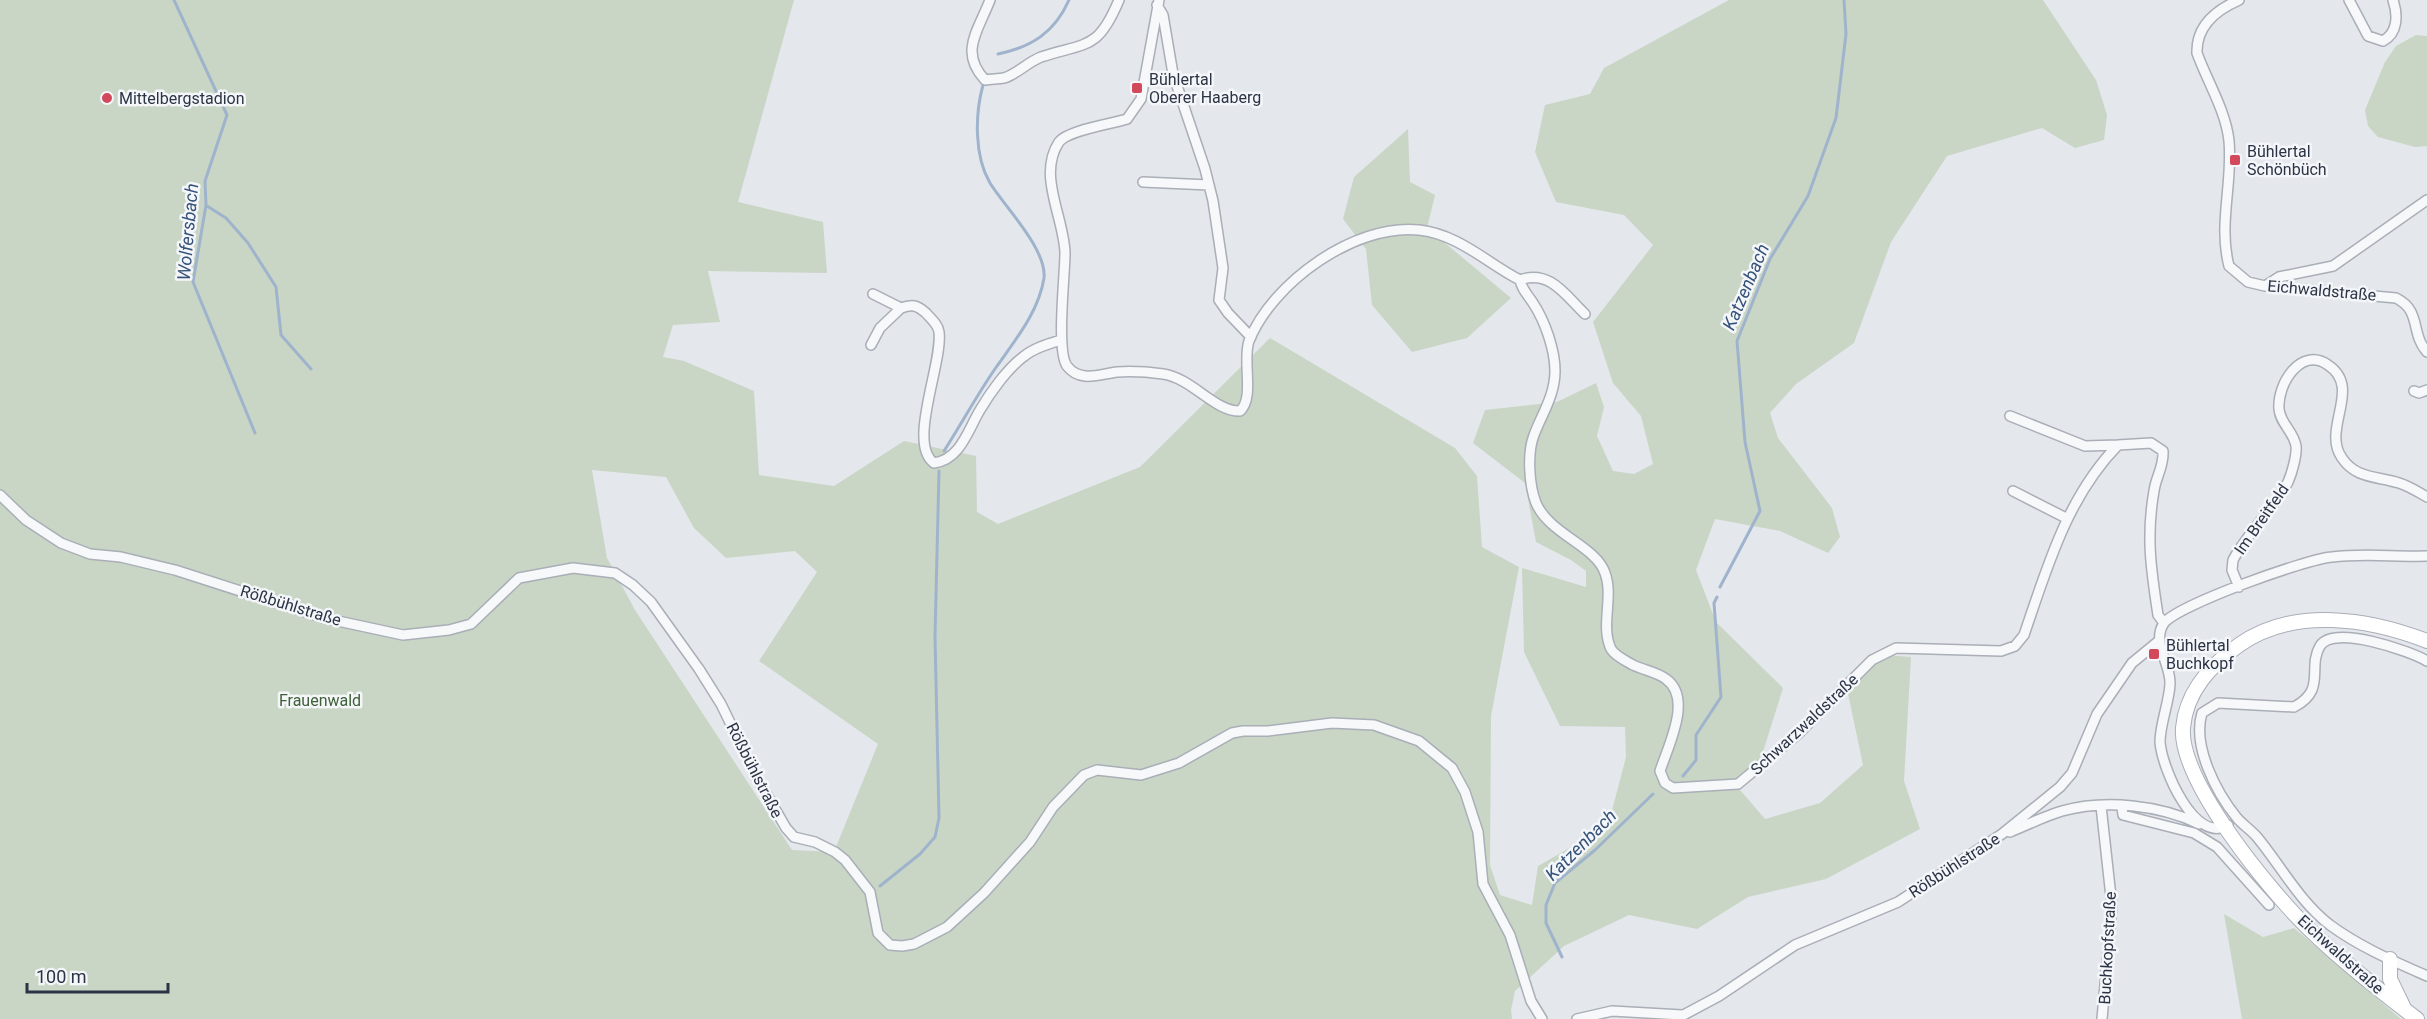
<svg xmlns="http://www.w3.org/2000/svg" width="2427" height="1019" font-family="Roboto,sans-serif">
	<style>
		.green { fill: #c9d6c5; fill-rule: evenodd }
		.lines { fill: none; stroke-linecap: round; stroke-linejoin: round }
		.stream { stroke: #9fb4cc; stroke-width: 3 }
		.minor-casing { stroke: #a9aeb7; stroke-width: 12 }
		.secondary-casing { stroke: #a9aeb7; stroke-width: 16 }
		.minor { stroke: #f7f8fa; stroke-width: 9 }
		.secondary { stroke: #fff; stroke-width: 14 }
		.poi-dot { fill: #d1495b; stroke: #f4f6f9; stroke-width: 2 }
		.labels { text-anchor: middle; stroke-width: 5; stroke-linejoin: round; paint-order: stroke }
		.poi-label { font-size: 16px; fill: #2b3445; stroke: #f4f6f9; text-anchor: start }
		.street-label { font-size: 16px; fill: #2b3445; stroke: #f4f6f9 }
		.park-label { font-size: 16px; fill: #3f6138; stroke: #f4f6f9 }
		.water-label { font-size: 18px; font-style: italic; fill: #34527a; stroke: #f4f6f9 }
	</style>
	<rect width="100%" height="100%" fill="#e4e7ec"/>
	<path class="green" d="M 0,0 L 794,0 L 738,202 L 823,222 L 827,273 L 708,271 L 720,322 L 673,325 L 663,357 L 684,361 L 754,391 L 759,475 L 834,486 L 904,441 L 976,456 L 977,512 L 998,524 L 1140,467 L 1270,338 L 1455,448 L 1477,476 L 1482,547 L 1519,567 L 1491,716 L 1490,865 L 1500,895 L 1532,905 L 1538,866 L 1608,826 L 1626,757 L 1625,727 L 1560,726 L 1524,652 L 1522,568 L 1586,587 L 1586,571 L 1571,560 L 1536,542 L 1525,483 L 1473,443 L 1485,410 L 1557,402 L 1596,383 L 1604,407 L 1597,436 L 1613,471 L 1634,474 L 1653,464 L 1641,416 L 1613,383 L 1593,322 L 1653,245 L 1624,215 L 1556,202 L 1535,152 L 1545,105 L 1590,94 L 1604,68 L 1729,0 L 2043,0 L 2096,80 L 2107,115 L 2104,140 L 2075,148 L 2042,128 L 1947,156 L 1891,242 L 1854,343 L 1796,384 L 1770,413 L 1778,438 L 1832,508 L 1840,537 L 1828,553 L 1780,531 L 1715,519 L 1696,570 L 1716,622 L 1783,688 L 1763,752 L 1740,790 L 1765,819 L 1820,803 L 1863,765 L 1846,684 L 1870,654 L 1911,657 L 1904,781 L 1920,829 L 1826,879 L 1748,897 L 1697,929 L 1629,915 L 1564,946 L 1515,991 L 1511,1010 L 1512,1019 L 0,1019 ZM 592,470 L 666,477 L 694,528 L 726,558 L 795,551 L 817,572 L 759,661 L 878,744 L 834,852 L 792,850 L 635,610 L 607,558 Z
		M 2416,35 L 2427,36 L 2427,146 L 2415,147 L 2378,137 L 2368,126 L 2365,110 L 2385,62 L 2396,46 Z
		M 1408,129 L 1410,182 L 1435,195 L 1427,228 L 1511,298 L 1467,338 L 1412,352 L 1372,305 L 1366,249 L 1343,219 L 1354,177 Z
		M 2224,914 L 2263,937 L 2294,928 L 2401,1019 L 2242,1019 Z"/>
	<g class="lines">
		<path class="stream" d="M 174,0 L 227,115 L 205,181 L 206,205 L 193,282 L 255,433
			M 998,54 C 1032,47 1055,32 1069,0
			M 207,206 L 226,218 L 248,243 L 276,287 L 281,335 L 311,369
			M 944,451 C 962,423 978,393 997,366 C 1016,339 1039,311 1044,278 C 1047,249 1004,206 990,183 C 974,156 975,114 983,85
			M 1720,587 L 1760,511 L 1745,442 L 1737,341 L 1770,259 L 1808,196 L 1836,118 L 1846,34 L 1844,0
			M 1683,776 L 1696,760 L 1696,735 L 1721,697 L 1714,603 L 1717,597
			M 880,886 L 920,854 L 935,837 L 939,818 L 935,636 L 939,471
			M 1562,957 L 1546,923 L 1546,905 L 1555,883 L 1595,850 L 1653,794"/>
		<defs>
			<path id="minor" d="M 990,0 C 978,31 959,52 985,80 C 991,79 998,79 1004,78 C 1017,74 1028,62 1041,57 C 1088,42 1098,50 1119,0
				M 1159,0 L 1141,99 L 1127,119 C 1112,124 1068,130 1059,142 C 1037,175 1064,217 1065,253 C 1065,275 1056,351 1067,366 C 1080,383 1100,374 1117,372 C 1132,371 1148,372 1163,374 C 1192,378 1215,412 1240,411 C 1255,398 1242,360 1249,341 C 1272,283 1355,223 1419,230 C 1458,234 1487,263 1520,280 C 1522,290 1528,295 1533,303 C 1545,321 1555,350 1555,371 C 1555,395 1542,414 1534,435 C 1527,453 1529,485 1536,503 C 1549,534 1596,546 1605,573 C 1614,597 1600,626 1611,649 C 1615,656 1626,661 1633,665 C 1643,670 1657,672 1666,679 C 1693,698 1668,746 1660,771 L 1665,783 L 1673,788 L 1738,784 L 1798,734 L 1872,660 L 1896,648 L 2001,651 L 2015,646 L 2024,635 C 2047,568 2067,497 2118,445 L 2151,443 L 2163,451 C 2164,467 2156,476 2154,491 C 2146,536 2151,570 2158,615 L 2164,623
				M 2239,0 C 2216,10 2196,26 2197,53 C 2207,81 2226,111 2229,141 C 2233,183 2218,224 2229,266 L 2248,282 L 2265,286 L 2396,298 C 2422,311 2410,333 2427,352
				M 2349,0 L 2368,36 L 2383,41 C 2398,33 2398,15 2393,0
				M 1157,5 L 1163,15 L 1173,74 L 1205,169 L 1213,201 L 1223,268 L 1219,300 L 1228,313 L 1251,337
				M 1143,182 L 1209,185
				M 1520,280 C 1550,269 1566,296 1585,314
				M 2265,286 L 2279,277 L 2333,266 L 2427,200
				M 873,294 L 901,308 C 912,304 917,305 926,313 C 931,319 938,324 939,332 C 943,363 907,444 934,463 C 960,460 968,430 980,410 C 990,393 1007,369 1023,357 C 1034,348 1048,344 1061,340
				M 871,345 L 880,328 L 901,308
				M 2414,391 L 2419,393 L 2427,390
				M 2010,416 L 2085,446 L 2118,445
				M 2013,491 L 2066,518
				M 0,495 L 26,520 L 61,543 L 90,554 L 121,557 L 175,570 L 324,618 L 403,635 L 449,630 L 471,624 L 519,578 L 573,568 L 615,573 L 633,585 L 651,602 L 699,669 L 721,704 L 756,776 L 786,828 L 794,837 L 815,842 L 835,852 L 845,860 L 870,892 L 878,933 L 890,945 L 902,946 L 914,944 L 947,927 L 984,893 L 1030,842 L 1053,807 L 1084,775 L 1097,770 L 1141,775 L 1179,763 L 1232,733 L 1243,731 L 1268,731 L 1332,723 L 1374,725 L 1419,741 L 1452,768 L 1465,792 L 1478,832 L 1483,884 L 1510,935 L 1531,1001 L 1542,1019
				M 2239,587 L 2232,570 L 2233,560 C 2248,532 2273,510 2288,482 C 2292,473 2297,455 2296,446 C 2294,432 2280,423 2279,409 C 2277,384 2301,346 2328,365 C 2363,388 2321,429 2342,458 C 2356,479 2377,476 2399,483 C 2409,486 2418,492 2427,497
				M 2427,661 C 2410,651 2333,624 2320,646 C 2307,668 2327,690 2294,707 L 2218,703 L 2202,713 C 2192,746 2216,792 2237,818 C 2243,825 2251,830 2257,837 C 2281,866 2299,901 2330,925 C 2360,947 2393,961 2427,976
				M 2101,806 L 2112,906 L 2102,1019
				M 2122,807 L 2123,815 L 2194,833 L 2217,847 L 2269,905
				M 2228,825 C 2195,845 2162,769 2160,742 C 2160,724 2169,703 2170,684 C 2171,664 2151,642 2164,623 C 2178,605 2306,559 2332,557 C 2363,553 2395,557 2427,556
				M 2010,832 C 2027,825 2045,816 2062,811 C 2105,799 2160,805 2199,824
				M 1577,1019 L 1612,1011 L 1682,1015
				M 1676,1019 L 1719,996 L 1795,945 L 1898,902 L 2002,834 L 2060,787 L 2072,773 L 2097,714 L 2132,663 L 2160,640"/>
			<path id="secondary" d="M 2390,959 L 2390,979 L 2403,1006
				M 2417,1019 C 2380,991 2342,961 2309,929 C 2271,892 2179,781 2183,728 C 2186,691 2211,665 2239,645 C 2294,606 2370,619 2427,641"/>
		</defs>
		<use href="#minor" class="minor-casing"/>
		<use href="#secondary" class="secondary-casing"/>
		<use href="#minor" class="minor"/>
		<use href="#secondary" class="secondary"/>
	</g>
	<g class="poi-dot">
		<rect x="1131" y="82" width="12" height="12" rx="3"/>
		<circle cx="107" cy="98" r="6"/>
		<rect x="2229" y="154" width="12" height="12" rx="3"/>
		<rect x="2148" y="648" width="12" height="12" rx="3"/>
	</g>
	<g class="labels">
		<g class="poi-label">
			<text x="1149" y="85">Bühlertal<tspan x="1149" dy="18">Oberer Haaberg</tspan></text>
			<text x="119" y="104">Mittelbergstadion</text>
			<text x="2247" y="157">Bühlertal<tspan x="2247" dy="18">Schönbüch</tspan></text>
			<text x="2166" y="651">Bühlertal<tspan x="2166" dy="18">Buchkopf</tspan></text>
		</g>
		<g class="street-label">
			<text transform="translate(2322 290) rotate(5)" y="6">Eichwaldstraße</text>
			<text transform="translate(2261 519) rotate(-55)" y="6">Im Breitfeld</text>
			<text transform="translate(291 605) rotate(17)" y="6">Rößbühlstraße</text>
			<text transform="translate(1804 724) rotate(-43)" y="6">Schwarzwaldstraße</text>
			<text transform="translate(755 770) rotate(63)" y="6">Rößbühlstraße</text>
			<text transform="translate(1954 865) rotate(-33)" y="6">Rößbühlstraße</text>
			<text transform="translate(2107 948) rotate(-87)" y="6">Buchkopfstraße</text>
			<text transform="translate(2341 954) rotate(42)" y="6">Eichwaldstraße</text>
		</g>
		<g class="park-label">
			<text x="320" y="706">Frauenwald</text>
		</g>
		<g class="water-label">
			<text transform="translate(188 232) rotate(-85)" y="6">Wolfersbach</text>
			<text transform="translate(1746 287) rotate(-67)" y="6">Katzenbach</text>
			<text transform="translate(1581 845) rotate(-45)" y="6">Katzenbach</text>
		</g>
	</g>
	<path d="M27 983v9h141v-9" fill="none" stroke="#2b3445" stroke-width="3"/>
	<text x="36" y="983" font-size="18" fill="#2b3445" stroke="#f4f6f9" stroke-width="4.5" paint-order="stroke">100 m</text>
</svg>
